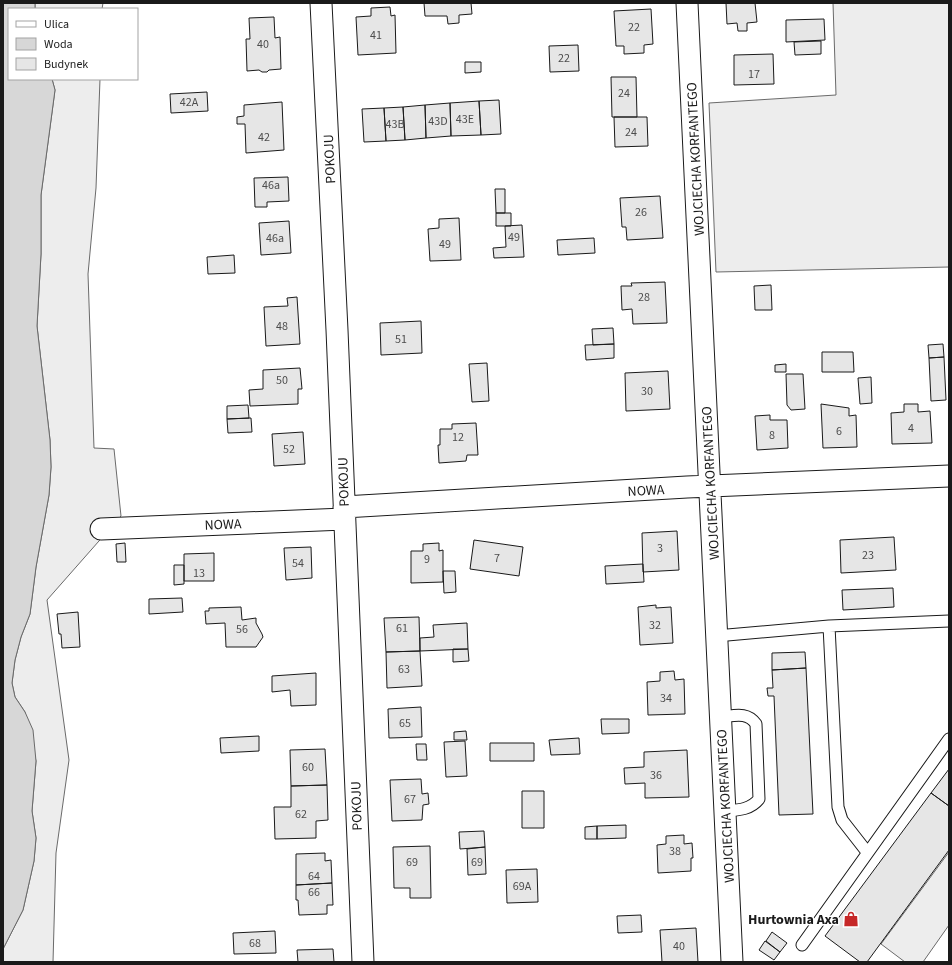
<svg xmlns="http://www.w3.org/2000/svg" width="952" height="965" font-family="'Source Sans 3',sans-serif">
	<style>
		.built { fill: #ededed; stroke: #6a6a6a }
		.water { fill: #d7d7d7; stroke: #6a6a6a }
		.building { fill: #e6e6e6; stroke: #1a1a1a }
		.lines { fill: none; stroke-linecap: round; stroke-linejoin: round }
		.service-casing { stroke: #1a1a1a; stroke-width: 13 }
		.minor-casing { stroke: #1a1a1a; stroke-width: 23 }
		.service { stroke: #fff; stroke-width: 11 }
		.minor { stroke: #fff; stroke-width: 21 }
		.labels { text-anchor: middle; stroke-width: 3; stroke-linejoin: round; paint-order: stroke }
		.number-label { font-size: 12px; fill: #4d4d4d }
		.street-label { font-size: 14px; fill: #1a1a1a; stroke: #fff }
		.poi-label { font-size: 14px; font-weight: bold; fill: #1a1a1a; stroke: #fff; text-anchor: end }
	</style>
	<rect width="100%" height="100%" fill="#fff"/>
	<path class="built" d="M 35,3 L 103,3 L 102,9 L 35,9 Z
		M 833,3 L 949,3 L 949,267 L 716,272 L 709,103 L 836,95 Z
		M 52,79 L 100,79 L 96,188 L 88,274 L 94,448 L 114,449 L 121,516 L 47,600 L 69,760 L 56,853 L 53,962 L 3,962 L 3,949 L 23,910 L 34,861 L 36,838 L 32,811 L 36,761 L 25,712 L 15,697 L 12,683 L 15,660 L 21,637 L 30,614 L 36,567 L 49,495 L 51,467 L 50,440 L 37,326 L 41,254 L 41,195 L 55,90 Z
		M 949,852 L 949,925 L 923,962 L 905,962 L 881,944 Z"/>
	<path class="water" d="M 3,3 L 35,3 L 35,9 L 9,9 L 9,79 L 52,79 L 55,90 L 41,195 L 41,254 L 37,326 L 50,440 L 51,467 L 49,495 L 36,567 L 30,614 L 21,637 L 15,660 L 12,683 L 15,697 L 25,712 L 33,730 L 36,761 L 32,811 L 36,838 L 34,861 L 23,910 L 3,949 Z"/>
	<path class="building" d="M 424,3 L 471,3 L 472,14 L 459,15 L 459,23 L 448,24 L 447,16 L 425,16 Z
		M 726,3 L 755,3 L 757,22 L 747,23 L 747,31 L 738,31 L 737,23 L 727,24 Z
		M 390,7 L 391,16 L 395,15 L 396,53 L 358,55 L 356,17 L 371,16 L 371,8 Z
		M 651,9 L 653,44 L 644,45 L 644,53 L 624,54 L 624,46 L 616,46 L 614,11 Z
		M 274,17 L 275,38 L 280,37 L 281,69 L 269,70 L 267,72 L 262,72 L 259,70 L 247,71 L 246,39 L 250,39 L 249,18 Z
		M 824,19 L 825,40 L 786,42 L 786,20 Z
		M 821,41 L 821,54 L 795,55 L 794,42 Z
		M 578,45 L 579,71 L 550,72 L 549,46 Z
		M 773,54 L 774,84 L 734,85 L 734,55 Z
		M 465,62 L 481,62 L 481,72 L 465,73 Z
		M 611,77 L 636,77 L 637,117 L 612,117 Z
		M 207,92 L 208,111 L 171,113 L 170,94 Z
		M 499,100 L 501,134 L 481,135 L 479,101 Z
		M 479,101 L 481,135 L 451,136 L 450,103 Z
		M 282,102 L 284,150 L 246,153 L 245,124 L 237,124 L 237,117 L 244,116 L 244,105 Z
		M 450,103 L 451,136 L 426,138 L 425,105 Z
		M 425,105 L 426,138 L 405,140 L 403,107 Z
		M 403,107 L 405,140 L 386,141 L 384,108 Z
		M 384,108 L 386,141 L 364,142 L 362,109 Z
		M 614,117 L 647,117 L 648,146 L 615,147 Z
		M 288,177 L 289,201 L 267,202 L 267,207 L 255,207 L 254,178 Z
		M 495,189 L 505,189 L 505,213 L 496,213 Z
		M 660,196 L 663,238 L 627,240 L 626,227 L 622,227 L 620,198 Z
		M 496,213 L 511,213 L 511,226 L 496,226 Z
		M 459,218 L 461,260 L 430,261 L 428,229 L 439,228 L 439,219 Z
		M 289,221 L 291,253 L 261,255 L 259,223 Z
		M 522,225 L 524,257 L 494,258 L 493,248 L 506,247 L 505,226 Z
		M 594,238 L 595,253 L 558,255 L 557,240 Z
		M 234,255 L 235,273 L 208,274 L 207,257 Z
		M 665,282 L 667,323 L 633,324 L 632,309 L 622,310 L 621,286 L 632,286 L 631,283 Z
		M 771,285 L 772,310 L 755,310 L 754,286 Z
		M 297,297 L 300,344 L 266,346 L 264,307 L 288,306 L 287,298 Z
		M 421,321 L 422,353 L 381,355 L 380,323 Z
		M 613,328 L 614,344 L 593,345 L 592,329 Z
		M 614,344 L 614,358 L 586,360 L 585,345 Z
		M 943,344 L 944,357 L 929,358 L 928,345 Z
		M 822,352 L 853,352 L 854,372 L 822,372 Z
		M 944,357 L 946,400 L 931,401 L 929,358 Z
		M 487,363 L 489,401 L 472,402 L 469,364 Z
		M 786,364 L 786,372 L 775,372 L 775,365 Z
		M 300,368 L 302,389 L 298,389 L 298,404 L 250,406 L 249,390 L 263,389 L 263,370 Z
		M 668,371 L 670,409 L 626,411 L 625,373 Z
		M 786,374 L 803,374 L 805,409 L 791,410 L 787,405 Z
		M 871,377 L 872,403 L 860,404 L 858,378 Z
		M 821,404 L 849,408 L 849,416 L 856,415 L 857,447 L 823,448 Z
		M 904,404 L 918,404 L 918,412 L 930,411 L 932,443 L 892,444 L 891,413 L 904,412 Z
		M 248,405 L 249,418 L 227,419 L 227,406 Z
		M 770,415 L 770,420 L 787,420 L 788,448 L 757,450 L 755,416 Z
		M 251,418 L 252,432 L 228,433 L 227,419 Z
		M 476,423 L 478,455 L 467,455 L 466,461 L 439,463 L 438,445 L 440,445 L 440,429 L 452,429 L 452,424 Z
		M 303,432 L 305,464 L 274,466 L 272,434 Z
		M 677,531 L 679,570 L 643,572 L 642,533 Z
		M 894,537 L 896,570 L 841,573 L 840,540 Z
		M 474,540 L 523,547 L 519,576 L 470,569 Z
		M 125,543 L 126,562 L 117,562 L 116,544 Z
		M 439,543 L 439,551 L 443,550 L 443,582 L 411,583 L 411,551 L 423,551 L 423,544 Z
		M 311,547 L 312,578 L 286,580 L 284,548 Z
		M 214,553 L 214,581 L 184,581 L 184,554 Z
		M 643,564 L 644,582 L 606,584 L 605,566 Z
		M 174,565 L 184,565 L 184,584 L 174,585 Z
		M 443,571 L 455,571 L 456,592 L 444,593 Z
		M 893,588 L 894,607 L 843,610 L 842,590 Z
		M 182,598 L 183,612 L 149,614 L 149,599 Z
		M 656,605 L 656,608 L 671,607 L 673,643 L 640,645 L 638,607 Z
		M 241,607 L 242,620 L 256,618 L 256,623 L 262,634 L 263,637 L 256,647 L 226,647 L 225,623 L 206,624 L 205,611 L 209,611 L 209,608 Z
		M 78,612 L 80,647 L 62,648 L 61,634 L 59,634 L 57,614 Z
		M 419,617 L 420,651 L 386,652 L 384,618 Z
		M 467,623 L 468,649 L 420,651 L 420,638 L 434,637 L 433,625 Z
		M 453,649 L 468,649 L 469,661 L 453,662 Z
		M 420,651 L 422,686 L 387,688 L 386,652 Z
		M 805,652 L 806,668 L 772,670 L 772,653 Z
		M 806,668 L 813,814 L 779,815 L 774,696 L 768,696 L 767,688 L 773,688 L 772,670 Z
		M 674,671 L 675,680 L 684,679 L 685,714 L 648,715 L 647,682 L 660,681 L 660,672 Z
		M 316,673 L 316,705 L 291,706 L 290,690 L 272,692 L 272,676 Z
		M 421,707 L 422,737 L 389,738 L 388,709 Z
		M 601,719 L 629,719 L 629,733 L 602,734 Z
		M 466,731 L 467,740 L 454,740 L 454,732 Z
		M 259,736 L 259,751 L 221,753 L 220,738 Z
		M 579,738 L 580,754 L 551,755 L 549,740 Z
		M 465,741 L 467,776 L 446,777 L 444,742 Z
		M 490,743 L 534,743 L 534,761 L 490,761 Z
		M 416,744 L 426,744 L 427,760 L 417,760 Z
		M 325,749 L 327,785 L 291,786 L 290,750 Z
		M 687,750 L 689,797 L 645,798 L 645,783 L 625,784 L 624,768 L 644,767 L 644,752 Z
		M 949,769 L 949,806 L 931,793 Z
		M 421,779 L 422,794 L 428,793 L 429,804 L 423,805 L 422,820 L 392,821 L 390,780 Z
		M 327,785 L 328,820 L 316,821 L 316,838 L 275,839 L 274,807 L 291,807 L 291,786 Z
		M 522,791 L 544,791 L 544,828 L 522,828 Z
		M 931,793 L 949,806 L 949,850 L 867,962 L 860,962 L 825,936 Z
		M 626,825 L 626,838 L 597,839 L 597,826 Z
		M 597,826 L 597,839 L 585,839 L 585,827 Z
		M 484,831 L 485,847 L 460,849 L 459,832 Z
		M 684,835 L 684,844 L 692,843 L 693,858 L 691,858 L 691,871 L 658,873 L 657,845 L 666,844 L 666,836 Z
		M 430,846 L 431,898 L 410,898 L 410,888 L 394,888 L 393,847 Z
		M 485,847 L 486,874 L 468,875 L 467,849 Z
		M 325,853 L 325,861 L 331,860 L 332,883 L 296,885 L 296,854 Z
		M 537,869 L 538,902 L 507,903 L 506,870 Z
		M 332,883 L 333,905 L 327,905 L 327,914 L 299,915 L 298,900 L 296,900 L 296,885 Z
		M 641,915 L 642,932 L 618,933 L 617,916 Z
		M 696,928 L 698,962 L 662,962 L 660,930 Z
		M 275,931 L 276,953 L 234,954 L 233,933 Z
		M 772,932 L 787,943 L 780,952 L 766,941 Z
		M 765,941 L 780,952 L 774,960 L 759,950 Z
		M 333,949 L 334,962 L 298,962 L 297,950 Z"/>
	<g class="lines">
		<defs>
			<path id="service" d="M 829,626 L 838,807 L 842,820 L 867,852
				M 716,636 L 829,626 L 949,621
				M 720,717 C 734,716 747,711 756,724 L 759,799 C 750,810 738,810 725,811
				M 802,945 L 949,739"/>
			<path id="minor" d="M 321,3 L 337,330 L 363,962
				M 687,3 L 732,962
				M 344,507 L 687,487 L 949,476
				M 101,529 L 344,519"/>
		</defs>
		<use href="#service" class="service-casing"/>
		<use href="#minor" class="minor-casing"/>
		<use href="#service" class="service"/>
		<use href="#minor" class="minor"/>
	</g>
	<defs>
		<symbol id="shop-bare" viewBox="-9 -9 18 18"><path d="M-5-2.5h2.3a2.7 3.5 0 0 1 5.4 0H5L5.5 6h-11ZM-1.5-2.5h3a1.5 2.3 0 0 0-3 0Z" fill="#c62828" stroke="#fff" stroke-width="2.5" paint-order="stroke"/></symbol>
	</defs>
	<g fill-rule="evenodd">
		<use href="#shop-bare" x="840" y="908" width="22" height="22"/>
	</g>
	<g class="labels">
		<g class="number-label">
			<text x="634" y="31">22</text>
			<text x="376" y="39">41</text>
			<text x="263" y="48">40</text>
			<text x="564" y="62">22</text>
			<text x="754" y="78">17</text>
			<text x="624" y="97">24</text>
			<text x="189" y="106">42A</text>
			<text x="465" y="123">43E</text>
			<text x="438" y="125">43D</text>
			<text x="395" y="128">43B</text>
			<text x="631" y="136">24</text>
			<text x="264" y="141">42</text>
			<text x="271" y="189">46a</text>
			<text x="641" y="216">26</text>
			<text x="514" y="241">49</text>
			<text x="275" y="242">46a</text>
			<text x="445" y="248">49</text>
			<text x="644" y="301">28</text>
			<text x="282" y="330">48</text>
			<text x="401" y="343">51</text>
			<text x="282" y="384">50</text>
			<text x="647" y="395">30</text>
			<text x="911" y="432">4</text>
			<text x="839" y="435">6</text>
			<text x="772" y="439">8</text>
			<text x="458" y="441">12</text>
			<text x="289" y="453">52</text>
			<text x="660" y="552">3</text>
			<text x="868" y="559">23</text>
			<text x="497" y="562">7</text>
			<text x="427" y="563">9</text>
			<text x="298" y="567">54</text>
			<text x="199" y="577">13</text>
			<text x="655" y="629">32</text>
			<text x="402" y="632">61</text>
			<text x="242" y="633">56</text>
			<text x="404" y="673">63</text>
			<text x="666" y="702">34</text>
			<text x="405" y="727">65</text>
			<text x="308" y="771">60</text>
			<text x="656" y="779">36</text>
			<text x="410" y="803">67</text>
			<text x="301" y="818">62</text>
			<text x="675" y="855">38</text>
			<text x="412" y="866">69</text>
			<text x="477" y="866">69</text>
			<text x="314" y="880">64</text>
			<text x="522" y="890">69A</text>
			<text x="314" y="896">66</text>
			<text x="255" y="947">68</text>
			<text x="679" y="950">40</text>
		</g>
		<g class="street-label">
			<text transform="translate(329 159) rotate(-93)" y="5">POKOJU</text>
			<text transform="translate(695 159) rotate(-93)" y="5">WOJCIECHA KORFANTEGO</text>
			<text transform="translate(343 482) rotate(-92)" y="5">POKOJU</text>
			<text transform="translate(710 483) rotate(-93)" y="5">WOJCIECHA KORFANTEGO</text>
			<text transform="translate(646 490) rotate(-3)" y="5">NOWA</text>
			<text transform="translate(223 524) rotate(-2)" y="5">NOWA</text>
			<text transform="translate(356 806) rotate(-92)" y="5">POKOJU</text>
			<text transform="translate(725 806) rotate(-93)" y="5">WOJCIECHA KORFANTEGO</text>
		</g>
		<g class="poi-label">
			<text x="839" y="924">Hurtownia Axa</text>
		</g>
	</g>
	<rect width="952" height="965" fill="none" stroke="#1a1a1a" stroke-width="8"/>
	<rect x="8" y="8" width="130" height="72" fill="#ffffff" stroke="#a3a3a3"/>
	<rect x="16" y="21" width="20" height="6" fill="#ffffff" stroke="#a3a3a3"/>
	<text x="44" y="28" font-size="12" fill="#1a1a1a">Ulica</text>
	<rect x="16" y="38" width="20" height="12" fill="#d7d7d7" stroke="#a3a3a3"/>
	<text x="44" y="48" font-size="12" fill="#1a1a1a">Woda</text>
	<rect x="16" y="58" width="20" height="12" fill="#e6e6e6" stroke="#a3a3a3"/>
	<text x="44" y="68" font-size="12" fill="#1a1a1a">Budynek</text>
</svg>
